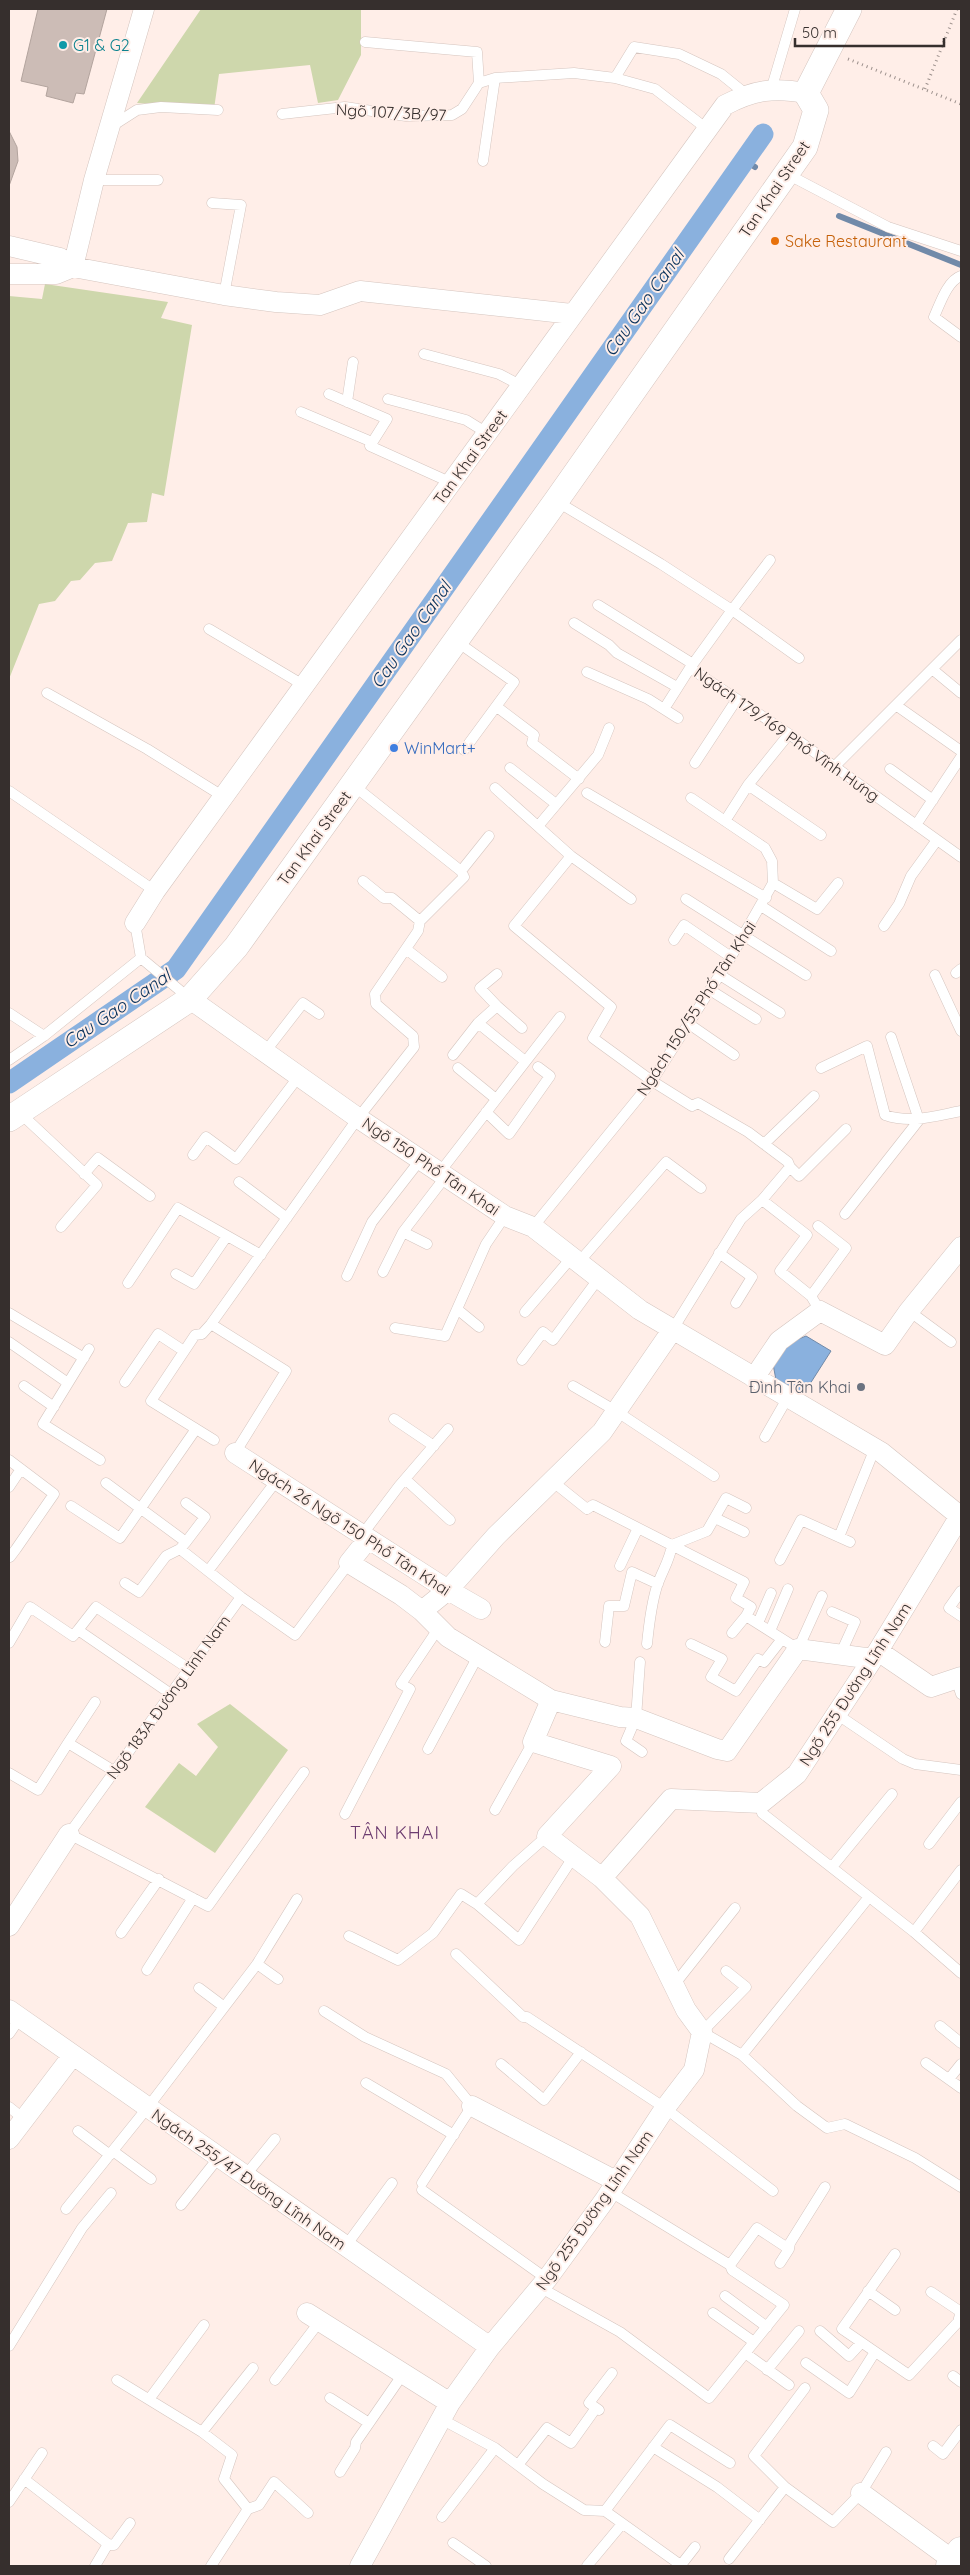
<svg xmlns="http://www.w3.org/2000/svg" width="970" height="2575" font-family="Quicksand,sans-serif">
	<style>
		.green { fill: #ced7ac }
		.water { fill: #8ab1de; stroke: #718aa9 }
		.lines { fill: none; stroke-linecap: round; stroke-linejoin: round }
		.stream { stroke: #718aa9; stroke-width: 6 }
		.canal { stroke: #8ab1de; stroke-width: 21 }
		.building { fill: #ccbcb6; stroke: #b3a49e }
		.service-casing { stroke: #d5c5bf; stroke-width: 11 }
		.minor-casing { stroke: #d5c5bf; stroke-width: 21 }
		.tertiary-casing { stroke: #d5c5bf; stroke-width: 26 }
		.secondary-casing { stroke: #d5c5bf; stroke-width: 29 }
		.path { stroke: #9c908c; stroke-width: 3; stroke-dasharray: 1 4; stroke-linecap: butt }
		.service { stroke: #fff; stroke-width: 10 }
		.minor { stroke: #fff; stroke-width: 20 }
		.tertiary { stroke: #fff; stroke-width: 25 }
		.secondary { stroke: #fff; stroke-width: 28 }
		.culture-dot { fill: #0f9aa8; stroke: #ffeee8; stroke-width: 2 }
		.food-dot { fill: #e8710a; stroke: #ffeee8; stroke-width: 2 }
		.shop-dot { fill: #3f7fe0; stroke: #ffeee8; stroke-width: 2 }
		.worship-dot { fill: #6b7280; stroke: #ffeee8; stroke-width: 2 }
		.labels { text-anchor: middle; stroke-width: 4; stroke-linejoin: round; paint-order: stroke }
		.culture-label { font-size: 16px; fill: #0d838f; stroke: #ffeee8; text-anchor: start }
		.street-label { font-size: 16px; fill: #362f2d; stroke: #ffeee8 }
		.food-label { font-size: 16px; fill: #c56008; stroke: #ffeee8; text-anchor: start }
		.shop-label { font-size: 16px; fill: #366cbe; stroke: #ffeee8; text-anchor: start }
		.worship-label { font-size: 16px; fill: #5b616d; stroke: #ffeee8; text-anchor: end }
		.water-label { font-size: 18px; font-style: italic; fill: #07305a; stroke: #ffeee8 }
		.neighbourhood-label { font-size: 18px; letter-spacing: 1px; fill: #6c3c70; stroke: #ffeee8 }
	</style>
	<rect width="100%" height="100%" fill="#ffeee8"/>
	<path class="green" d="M 201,9 L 361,9 L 361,55 L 338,100 L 318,103 L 310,65 L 219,74 L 214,109 L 137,103 Z
		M 45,284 L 168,302 L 161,318 L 192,325 L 164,496 L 152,493 L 147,522 L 128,523 L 112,561 L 95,563 L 80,580 L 71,581 L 55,601 L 39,604 L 9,679 L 9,296 L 42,299 Z
		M 230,1704 L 288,1750 L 215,1853 L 145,1807 L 179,1763 L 196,1776 L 218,1747 L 197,1724 Z"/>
	<path class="water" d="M 806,1336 L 831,1351 L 801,1398 L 776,1380 L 773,1364 L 789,1343 Z"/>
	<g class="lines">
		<path class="stream" d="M 744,160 L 755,167
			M 839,216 L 961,265"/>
		<path class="canal" d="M 9,1083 L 176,969 L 763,134"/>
	</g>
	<path class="building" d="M 38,9 L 107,9 L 84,94 L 76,93 L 73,103 L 46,96 L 48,87 L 21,81 Z
		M 9,131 L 17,147 L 18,161 L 9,186 Z"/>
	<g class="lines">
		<defs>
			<path id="service" d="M 365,42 L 477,52 L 479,83
				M 615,78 L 634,47 L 679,54 L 721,74 L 747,95
				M 771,90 L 795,9
				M 282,114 L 345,107 L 406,116 L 452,115 L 462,109 L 479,83 L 495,78 L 574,73 L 615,78 L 655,89 L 707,129
				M 112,126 L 137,110 L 161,107 L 218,110
				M 483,161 L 495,78
				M 787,174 L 888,227 L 961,251
				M 94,180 L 158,180
				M 212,203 L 241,205 L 224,295
				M 961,276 C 947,281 940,304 934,317 L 961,337
				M 424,354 L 499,374 L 522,386
				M 329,394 L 387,419 L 370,446 L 452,483
				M 388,399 L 466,420 L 487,433
				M 347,402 L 353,362
				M 301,412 L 372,442
				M 556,501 L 661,564 L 732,610 L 690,668 L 789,734 L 961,857
				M 770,560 L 732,610 L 799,658
				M 598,605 L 693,664
				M 574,623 L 609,645 L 617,653 L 677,687
				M 209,629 L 305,686
				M 456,641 L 514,682 L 464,750
				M 932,669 L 961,693
				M 587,672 L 648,699 L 678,718
				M 47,693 L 147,749 L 224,797
				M 897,706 L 961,751
				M 497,707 L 534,735 L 532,743 L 579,779
				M 664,709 L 690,668
				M 695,763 L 737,699
				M 834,767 L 961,640
				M 510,768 L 556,804
				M 890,769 L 933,800
				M 748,785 L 821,835
				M 495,788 L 571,856 L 631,899
				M 9,791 L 155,891
				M 587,793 L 766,898
				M 725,821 L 748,785 L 789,734
				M 539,825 L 598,755 L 609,728
				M 916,825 L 961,757
				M 571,856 L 514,926 L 611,1007 L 593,1038 L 652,1081 L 692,1106 L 698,1103 L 748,1132 L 788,1162 L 790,1167 L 799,1176 L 846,1129
				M 461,871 L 489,836
				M 363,881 L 384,898 L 392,898 L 420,921
				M 773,883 L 817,909 L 838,883
				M 686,899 L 806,975
				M 761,906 L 831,951
				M 135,923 L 141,958 L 189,998
				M 884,926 L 899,904 L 911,876 L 937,840
				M 674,940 L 684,925 L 731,957
				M 406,949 L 442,977
				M 956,973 L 961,969
				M 497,974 L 480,988 L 497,1006 L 478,1023 L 525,1061
				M 720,975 L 780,1013
				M 935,975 L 961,1031
				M 710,990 L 756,1019
				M 497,1006 L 522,1028
				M 9,1013 L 44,1036
				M 689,1024 L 734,1055
				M 265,1052 L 303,1003 L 319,1014
				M 453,1055 L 478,1023
				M 9,1060 L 44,1036 L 141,958
				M 458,1068 L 496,1099
				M 821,1068 L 867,1046 L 885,1115 C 911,1124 935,1116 961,1111
				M 19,1112 L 97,1185 L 61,1227
				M 486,1112 L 509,1134 L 550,1076 L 538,1067
				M 764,1144 L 814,1096
				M 193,1155 L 206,1137 L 236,1159 L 299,1076
				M 440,1172 L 560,1017
				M 84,1174 L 98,1158 L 150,1196
				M 239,1182 L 287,1218
				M 762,1200 L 807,1235 L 780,1271 L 811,1296 L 820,1311
				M 845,1214 L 919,1120 L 891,1037
				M 533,1227 L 652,1081 L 731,957 L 773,883 L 772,861 L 765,848 L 691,798
				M 403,1232 L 427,1244
				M 719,1253 L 752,1277 L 736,1303
				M 579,1262 L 666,1162 L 701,1188
				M 383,1272 L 403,1232 L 446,1176
				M 176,1274 L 194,1284 L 227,1236
				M 347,1276 L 372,1222 L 421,1159
				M 128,1283 L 178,1208 L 261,1255
				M 811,1296 L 846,1248 L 818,1226
				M 457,1309 L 479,1327
				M 909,1311 L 951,1342
				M 525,1312 L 572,1257
				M 9,1313 L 84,1358
				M 211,1324 L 286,1371 L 235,1453
				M 395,1328 L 445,1336 L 486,1244 L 505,1216
				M 673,1329 L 741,1219 L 762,1200 L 790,1167
				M 9,1342 L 68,1383
				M 89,1349 L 43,1424 L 100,1460
				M 522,1360 L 543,1332 L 553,1340 L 599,1278
				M 125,1382 L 158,1334 L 184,1351
				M 24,1386 L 54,1407
				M 573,1386 L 616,1411 L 714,1476
				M 394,1419 L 434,1446
				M 765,1437 L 788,1397
				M 214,1440 L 151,1401 L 195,1335 L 202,1334 L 211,1324 L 358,1118 L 414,1047 L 413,1036 L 376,1004 L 375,994 L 418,931 L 420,921 L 464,877 L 461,871 L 353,785
				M 9,1460 L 54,1494 L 16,1549 L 10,1557 L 9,1556
				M 405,1479 L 450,1520
				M 552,1481 L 587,1509 L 593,1505 L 744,1582 L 736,1598 L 751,1607 L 746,1616
				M 106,1483 L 186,1542 L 180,1549
				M 9,1487 L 21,1469
				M 71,1506 L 120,1538 L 196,1429
				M 715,1518 L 744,1532
				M 362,1535 L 399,1486 L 448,1429
				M 839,1537 L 875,1448
				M 186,1542 L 205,1517 L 186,1503
				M 672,1545 L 707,1531 L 726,1498 L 746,1508
				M 180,1549 L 241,1597 L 295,1635 L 349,1563
				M 780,1560 L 801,1520 L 850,1542
				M 620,1566 L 638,1528
				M 208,1571 L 277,1480
				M 125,1583 L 139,1592 L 166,1556 L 180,1549
				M 961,1591 L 949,1608 L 961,1616
				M 241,1597 L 69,1834 L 208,1906 L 304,1772
				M 832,1612 L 855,1622 L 840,1655
				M 758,1623 L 771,1593
				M 78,1630 L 96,1607 L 189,1669
				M 770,1631 L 788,1589
				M 732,1633 L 746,1616 L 798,1649 L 822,1596
				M 605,1642 L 609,1606 L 624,1606 L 632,1572 L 658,1584
				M 9,1643 L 30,1607 L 73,1636 L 78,1630 L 171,1694
				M 647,1644 C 649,1624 651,1605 657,1586 C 662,1571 670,1560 672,1545
				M 691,1644 L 722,1659 L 711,1677 L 736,1691 L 758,1659 L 764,1662 L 782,1639
				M 640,1662 L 636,1718 L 626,1741 L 642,1752
				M 956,1679 L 961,1694
				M 838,1715 L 903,1759 L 915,1764 L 961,1770
				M 68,1743 L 95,1702
				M 428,1749 L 478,1656
				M 9,1773 L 38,1790 L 68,1743 L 114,1771
				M 761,1803 L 762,1813 L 914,1932 L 961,1973
				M 495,1810 L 533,1742
				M 345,1814 L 410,1689 L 401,1684 L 438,1629
				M 929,1844 L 961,1802
				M 832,1867 L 892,1794
				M 477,1904 L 519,1940 L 574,1856
				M 914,1932 L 961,1870
				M 121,1933 L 159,1879
				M 349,1936 L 398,1960 L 433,1933 L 461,1894 L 477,1904 L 513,1866 L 547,1836
				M 456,1954 L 523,2017 L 527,2017 L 665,2108 L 773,2191
				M 257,1964 L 278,1979
				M 147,1970 L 193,1898
				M 726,1971 L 746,1987 L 702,2032 L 742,2055 L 797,2106 L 827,2128 L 845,2124 L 915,2158 L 961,2187
				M 674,1985 L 735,1908
				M 199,1988 L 223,2006
				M 324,2011 L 365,2037 L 446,2074 L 472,2106 L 422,2183
				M 940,2026 L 961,2043
				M 9,2034 L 20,2018
				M 742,2055 L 869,1897
				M 926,2063 L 961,2088
				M 501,2064 L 544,2100 L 581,2052
				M 949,2079 L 961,2064
				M 366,2083 L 454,2135
				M 9,2107 L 24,2119
				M 78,2131 L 110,2155
				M 113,2151 L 151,2179
				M 245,2176 L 275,2139
				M 422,2190 L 547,2279
				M 609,2191 L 730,2265 L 757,2228 L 789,2249
				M 181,2205 L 219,2157
				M 66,2209 L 148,2107 L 257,1964 L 297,1899
				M 345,2247 L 392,2183
				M 895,2254 L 842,2329 L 909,2375 L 958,2322 L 961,2311
				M 780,2263 L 789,2249 L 790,2243 L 825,2187
				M 541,2288 L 620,2332 L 709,2398 L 784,2305 L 732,2270 L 730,2265
				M 868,2291 L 895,2310
				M 931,2292 L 961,2312
				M 725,2296 L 767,2327
				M 713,2313 L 754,2342
				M 820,2331 L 849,2356 L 861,2343
				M 9,2346 L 82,2228 L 111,2193
				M 745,2353 L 789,2385
				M 806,2363 L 849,2393 L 875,2352
				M 767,2370 L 799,2331
				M 953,2376 L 961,2382
				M 117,2380 L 202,2432 L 232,2455 L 224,2479 L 248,2509 L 211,2566
				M 275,2380 L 320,2321
				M 805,2388 L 754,2456 L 785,2487 L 833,2522 L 861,2493 L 886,2452
				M 150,2398 L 204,2325
				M 330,2398 L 369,2423
				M 599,2410 L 589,2403 L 612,2373
				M 441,2419 L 495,2448 L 543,2484 L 584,2510 L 605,2511 L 682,2566
				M 202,2432 L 253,2368
				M 933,2446 L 943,2454 L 961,2430
				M 653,2447 L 717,2487 L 760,2520
				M 518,2465 L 547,2428 L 571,2443 L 596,2408
				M 340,2472 L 355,2448 L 356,2442 L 403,2374
				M 24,2479 L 108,2544 L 95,2566
				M 9,2502 L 42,2453
				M 248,2509 L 259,2505 L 274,2482 L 308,2513
				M 605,2511 L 670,2425 L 730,2463
				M 442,2517 L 495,2448
				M 453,2543 L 486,2566
				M 108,2544 L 114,2545 L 130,2523
				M 729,2559 L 785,2487
				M 681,2565 L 695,2547
				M 587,2566 L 622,2524"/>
			<path id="minor" d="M 9,246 L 60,258 L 73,267 L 224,295 L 276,302 L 320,305 L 360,291 L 572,314
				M 73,267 L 94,180 L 144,9
				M 9,274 L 56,274 L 73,267
				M 135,923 L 155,891 L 725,105 C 754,90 774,87 806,93
				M 190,999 L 358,1118 L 505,1216 L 533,1227 L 640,1310 L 881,1452 L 961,1517
				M 754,1378 L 779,1341 L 820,1311 L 885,1345 L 909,1311 L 961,1247
				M 235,1453 L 448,1590 L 481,1609
				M 368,1539 L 349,1563 L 401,1595 L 422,1611 L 448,1637 L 551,1700 L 620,1717 L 636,1718 L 717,1749 L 727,1751 L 798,1649 L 873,1659
				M 422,1611 L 448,1590 L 496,1536 L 602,1432 L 673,1329
				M 878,1651 L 931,1687 L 961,1677
				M 551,1700 L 533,1742 L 611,1766 L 547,1836 L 602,1878
				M 9,1926 L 69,1834
				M 9,2010 L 490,2347
				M 472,2106 L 616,2181
				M 9,2139 L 73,2055
				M 307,2313 L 450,2403
				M 861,2493 L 954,2561
				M 360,2566 L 450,2403 L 490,2347 L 547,2279 L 604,2201 L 665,2108 L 694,2070 L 702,2032 L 686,2010 L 640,1916 L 602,1878 L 671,1799 L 761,1803 L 797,1774 L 878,1651 L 960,1516"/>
			<path id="tertiary" d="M 9,1119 L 190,999 L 236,947 L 556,501 L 805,147 L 816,110 L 806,93 L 849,9"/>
			<path id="secondary" d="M 950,2566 L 961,2551"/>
		</defs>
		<use href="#service" class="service-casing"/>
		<use href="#minor" class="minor-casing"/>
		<use href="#tertiary" class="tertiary-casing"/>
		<use href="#secondary" class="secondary-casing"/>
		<path class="path" d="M 848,59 L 961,104
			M 925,89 L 957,9"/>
		<use href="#service" class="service"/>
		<use href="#minor" class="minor"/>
		<use href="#tertiary" class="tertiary"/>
		<use href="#secondary" class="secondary"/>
	</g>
	<circle class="culture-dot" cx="63" cy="45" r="5"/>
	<circle class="food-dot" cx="775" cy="241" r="5"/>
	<circle class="shop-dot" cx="394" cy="748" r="5"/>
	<circle class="worship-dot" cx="861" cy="1387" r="5"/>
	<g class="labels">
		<g class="culture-label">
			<text x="73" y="51">G1 &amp; G2</text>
		</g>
		<g class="street-label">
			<text transform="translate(391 112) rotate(3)" y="6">Ngõ 107/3B/97</text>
			<text transform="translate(774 189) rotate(-56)" y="6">Tan Khai Street</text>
			<text transform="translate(470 457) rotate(-54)" y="6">Tan Khai Street</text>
			<text transform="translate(787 734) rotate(35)" y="6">Ngách 179/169 Phố Vĩnh Hưng</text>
			<text transform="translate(314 838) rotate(-54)" y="6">Tan Khai Street</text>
			<text transform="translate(696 1008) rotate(-57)" y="6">Ngách 150/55 Phố Tân Khai</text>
			<text transform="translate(431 1166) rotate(34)" y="6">Ngõ 150 Phố Tân Khai</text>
			<text transform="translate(350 1527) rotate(33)" y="6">Ngách 26 Ngõ 150 Phố Tân Khai</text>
			<text transform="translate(855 1684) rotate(-57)" y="6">Ngõ 255 Đường Lĩnh Nam</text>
			<text transform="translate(168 1697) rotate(-54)" y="6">Ngõ 183A Đường Lĩnh Nam</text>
			<text transform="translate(249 2179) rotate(35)" y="6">Ngách 255/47 Đường Lĩnh Nam</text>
			<text transform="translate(594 2210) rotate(-55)" y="6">Ngõ 255 Đường Lĩnh Nam</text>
		</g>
		<g class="food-label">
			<text x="785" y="247">Sake Restaurant</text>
		</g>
		<g class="shop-label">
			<text x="404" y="754">WinMart+</text>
		</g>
		<g class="worship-label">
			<text x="851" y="1393">Đình Tân Khai</text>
		</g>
		<g class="water-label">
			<text transform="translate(644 303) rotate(-55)" y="6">Cau Gao Canal</text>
			<text transform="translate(411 635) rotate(-55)" y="6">Cau Gao Canal</text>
			<text transform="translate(117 1009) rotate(-34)" y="6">Cau Gao Canal</text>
		</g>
		<g class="neighbourhood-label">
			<text x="395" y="1839">TÂN KHAI</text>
		</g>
	</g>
	<rect width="970" height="2575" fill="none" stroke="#362f2d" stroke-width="20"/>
	<path d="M795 38v8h149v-8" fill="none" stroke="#362f2d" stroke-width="2.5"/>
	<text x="802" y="38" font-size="15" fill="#362f2d" stroke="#ffeee8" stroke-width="4" paint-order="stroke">50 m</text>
</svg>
